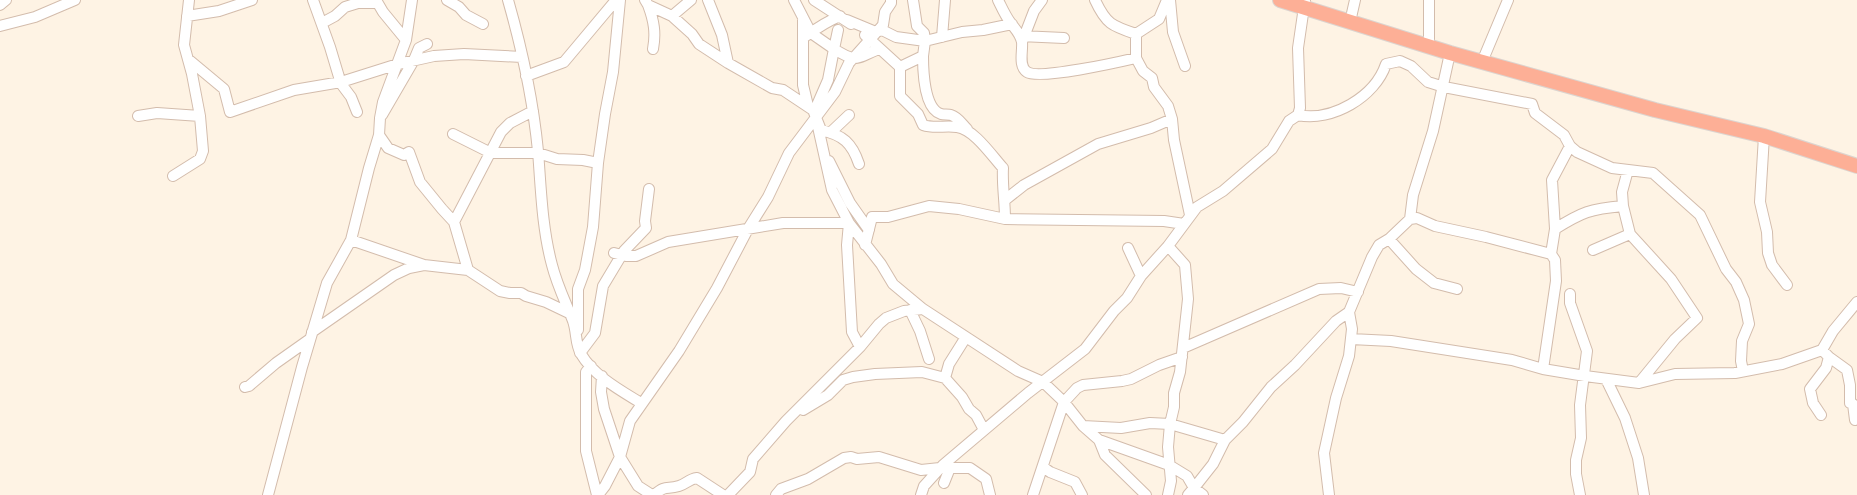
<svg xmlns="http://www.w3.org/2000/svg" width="1857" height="495" font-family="'Open Sans',sans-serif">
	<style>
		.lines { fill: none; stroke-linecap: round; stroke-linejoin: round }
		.minor-casing { stroke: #d3bcac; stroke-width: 12 }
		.highway-casing { stroke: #dcd4cf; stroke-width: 16 }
		.minor { stroke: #fff; stroke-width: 10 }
		.highway { stroke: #fdaf96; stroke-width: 14 }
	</style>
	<rect width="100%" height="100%" fill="#fef3e4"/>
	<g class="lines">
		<defs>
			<path id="minor" d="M 313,0 L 330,47 L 339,77 L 342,85 L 351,97 L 357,112
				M 376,0 L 383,12 L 406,40
				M 447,0 L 459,7 L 466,15 L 483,24
				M 508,0 C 522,49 533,100 538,151 C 541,189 542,228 552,265 C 557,285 566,303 573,321 C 577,332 575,344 581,354 C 594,376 620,390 641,403
				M 645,0 L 648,5 L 672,16 L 692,34 L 699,44 L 728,63 L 772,88 L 783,90 L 813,110 L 821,130 C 843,135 852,143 859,164
				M 708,0 L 722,35 L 728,63
				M 794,0 L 811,33 L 834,49 L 828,80 L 814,112
				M 814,0 L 851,24
				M 998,0 C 1002,8 1005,15 1010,22 C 1015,29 1020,33 1022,42 C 1023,51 1018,66 1027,72 C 1039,80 1119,62 1136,58
				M 1095,0 C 1106,24 1112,26 1136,34
				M 1170,0 L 1173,32 L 1185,66
				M 1429,0 L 1429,46
				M 0,5 L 6,0
				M 648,5 C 654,21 656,33 653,49
				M 187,16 L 219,11 L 252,0
				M 672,16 L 691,0
				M 803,20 L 803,85 L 808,106
				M 847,20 L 876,32 L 882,30 L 896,37 L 925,41 L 924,33 L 917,26 L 913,0
				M 1350,22 L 1355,0
				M 322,23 L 335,16 L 345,7 L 358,3 L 377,3
				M 0,26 L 35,17 L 75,0
				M 838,30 L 834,49 C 858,64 856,58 879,49
				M 1136,34 L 1136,58 L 1143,71 L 1152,78 L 1154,87 L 1168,106 L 1172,119 L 1174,140 L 1190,215
				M 1136,34 L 1159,19 L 1167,0
				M 865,35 L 900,67
				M 806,36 C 817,28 828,21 840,16
				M 1020,36 L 1064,38
				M 942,37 L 945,0
				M 1022,42 L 1034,11 L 1042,0
				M 923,56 C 923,70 924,109 941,114 C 944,115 948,114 951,115 C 958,117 962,124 967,129
				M 188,59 L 224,89 L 230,112 L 294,90 L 341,82 L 398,64 L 434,56 L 464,54 L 522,57
				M 1482,62 L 1508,0
				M 900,67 L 900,96 L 918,114 L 923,125 C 935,129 945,125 957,127 C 974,129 992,156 1003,168 C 1002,185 1005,201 1005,219
				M 900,67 L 923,56 L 925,41 L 962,32 L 983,30 L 1012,24
				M 526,76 L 564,62 L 616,0
				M 382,115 L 414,60 L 419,48 L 427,44
				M 1298,115 C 1332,122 1375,97 1386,64 L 1400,61 L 1411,66 L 1428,82 L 1444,87 L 1532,104 L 1535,113 L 1564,135 L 1570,146 L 1577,152 L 1612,168 L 1653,173 L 1700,215 L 1726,269 L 1736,282 L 1744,300 L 1749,324 L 1742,341 L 1741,361 L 1743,371
				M 138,116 L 157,113 L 200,116
				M 816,118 L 832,190 L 849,223 L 881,264 L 893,284 L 923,309 L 1018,371 L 1043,382 L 1064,402 L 1083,426 L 1099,440 L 1105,455 L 1146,495
				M 831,132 L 849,115
				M 453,134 L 491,153 L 538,153 L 557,159 L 583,160 L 598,163
				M 379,135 L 388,148 L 404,155 L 409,152 L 420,182 L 442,209 L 454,222 L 468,270
				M 1764,136 L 1760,202 L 1767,232 L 1768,253 L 1772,265 L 1787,285
				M 829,161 L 850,203 L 869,230
				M 1628,170 L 1622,192 L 1623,206 L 1630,234 L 1671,279 L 1697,318 L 1675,339 L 1639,383
				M 173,176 L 200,159 L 203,151 L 200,116 L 192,74 L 184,45 L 189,0
				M 1005,200 L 1024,185 L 1098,144 L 1151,128 L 1172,119
				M 1410,219 L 1413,195 L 1433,131 L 1450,53
				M 454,222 L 501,132 L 510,123 L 533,111
				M 849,223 L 847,245 L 852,332 L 860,347
				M 1555,229 C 1582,212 1590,209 1623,206
				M 1389,239 L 1416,269 L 1434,283 L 1457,289
				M 351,240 L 424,265 L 468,270 L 500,291 L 510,293 L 521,293 L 526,296 L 546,302 L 569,313
				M 865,245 L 872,217 L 888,217 L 929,206 L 959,209 L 1005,219 L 1164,221 L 1184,224
				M 1168,246 L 1185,265 L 1188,299 L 1180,372 L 1174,393 L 1174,407 L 1170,424 L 1168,447 L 1171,481 L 1168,495
				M 1128,248 L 1141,276
				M 1593,250 L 1630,234
				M 614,253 L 626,256 L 636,256 L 668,242 L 783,223 L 849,223
				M 1570,294 L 1570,303 L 1587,351 L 1580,405 L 1581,438 L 1576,460 L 1576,474 L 1580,495
				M 910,310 L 920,331 L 929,359
				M 578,330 L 578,289 L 585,270 L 593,227 L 598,163 L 605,114 L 613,72 L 620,0
				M 312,332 L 394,275 L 409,268 L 424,265
				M 1351,339 L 1391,341 L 1512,360 L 1543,369 L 1585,376 L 1639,383 L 1675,374 L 1735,373 L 1782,364 L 1822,350 L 1833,331 L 1857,302
				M 1183,348 L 1319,289 L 1341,288 L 1358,292
				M 580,353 L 595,333 L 603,286 L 624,251 L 646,228 L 645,221 L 649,189
				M 1829,357 L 1847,370 L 1850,385 L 1850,403 L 1853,404 L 1855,420
				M 591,366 L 586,372 L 586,451 L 597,495
				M 1543,369 L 1556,281 L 1555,260 L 1551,254 L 1555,229 L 1552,180 L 1570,146
				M 945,378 L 949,364 L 966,337
				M 1606,379 L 1625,418 L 1638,458 L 1644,495
				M 245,387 L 249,386 L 276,363 L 310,339
				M 803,410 L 828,395 L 843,380 L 853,377 L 875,374 L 922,372 L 945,378 L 962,397 L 969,409 L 976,415 L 984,430
				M 1821,415 L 1813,403 L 1810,389 L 1826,368 L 1829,357 L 1822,350
				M 1083,426 L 1121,428 L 1150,423 L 1170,424 L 1225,440
				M 1099,440 L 1169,465 L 1187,476 L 1194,488 L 1213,464 L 1225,440 L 1243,422 L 1271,387 L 1295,365 L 1336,321 L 1349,312
				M 1043,467 L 1050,472 L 1075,482 L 1082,495
				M 944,483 L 950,468 L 970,468 L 986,479 L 990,495
				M 268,495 L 302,367 L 327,283 L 351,240 L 369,168 L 379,135 L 380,118 L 383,102 L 406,40 L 412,0
				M 598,495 L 605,486 L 620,457 L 604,409 L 601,392 L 602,376
				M 652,495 L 638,486 L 620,457 L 630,421 L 679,351 L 717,288 L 748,229 L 768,197 L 789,153 L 835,92 L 849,63 L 883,25 L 885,12 L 891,3 L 891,0
				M 654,495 C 667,484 666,490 679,486 C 686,484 689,479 697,478 L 723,495
				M 728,495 L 750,472 L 753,459 L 786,421 L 860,347 L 879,324 L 886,318 L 904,311 L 923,309
				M 776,495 L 781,489 L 808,479 L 844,458 L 851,457 L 857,459 L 879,457 L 921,470 L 940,468
				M 921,495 L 924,486 L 943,465 L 1028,393 L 1085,349 L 1114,311 L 1127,298 L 1141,276 L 1168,246 L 1197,207 L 1223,191 L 1272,149 L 1289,121 L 1298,115 L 1300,108 L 1298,48 L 1305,0
				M 1033,495 L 1064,402 L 1077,388 L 1083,385 L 1122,381 L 1131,379 L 1159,365 L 1182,357
				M 1188,495 L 1194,488 L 1203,495
				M 1329,495 L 1324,453 L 1336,398 L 1349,356 L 1352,329 L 1349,312 L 1372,257 L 1379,245 L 1389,239 L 1410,219 L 1417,218 L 1435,226 L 1486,237 L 1551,254"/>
			<path id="highway" d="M 1280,0 L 1450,53 L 1655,110 L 1764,136 L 1857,166"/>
		</defs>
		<use href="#minor" class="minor-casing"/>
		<use href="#highway" class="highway-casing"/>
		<use href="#minor" class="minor"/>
		<use href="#highway" class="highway"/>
	</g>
</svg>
